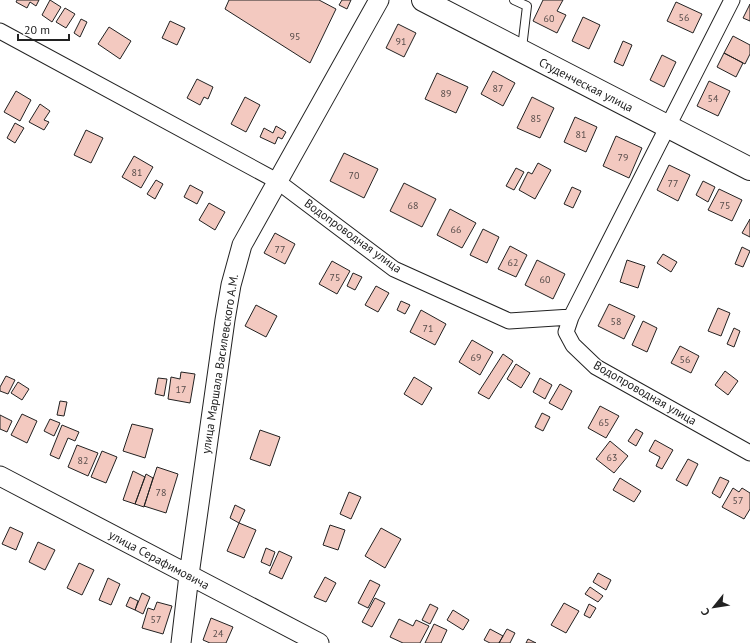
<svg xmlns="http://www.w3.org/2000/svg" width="750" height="643" font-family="'PT Sans',sans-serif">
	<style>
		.building { fill: #f3c9c0; stroke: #222 }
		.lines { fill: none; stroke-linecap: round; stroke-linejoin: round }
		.service-casing { stroke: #222; stroke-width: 10 }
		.minor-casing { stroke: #222; stroke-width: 17 }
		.tertiary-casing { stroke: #222; stroke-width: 21 }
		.primary-casing { stroke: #222; stroke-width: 24 }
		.service { stroke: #fff; stroke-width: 8 }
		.minor { stroke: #fff; stroke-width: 15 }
		.tertiary { stroke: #fff; stroke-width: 19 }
		.primary { stroke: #fff; stroke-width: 22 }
		.labels { text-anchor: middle; stroke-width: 3; stroke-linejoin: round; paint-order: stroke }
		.number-label { font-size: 10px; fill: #564c4a }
		.street-label { font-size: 12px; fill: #222; stroke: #fff }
	</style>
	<rect width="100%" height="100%" fill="#fff"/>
	<path class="building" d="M 17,0 L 39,0 L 36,6 L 30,2 L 27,8 L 16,2 Z
		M 50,0 L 61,7 L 52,22 L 42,15 Z
		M 229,0 L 319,0 L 336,9 L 310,63 L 225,9 Z
		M 342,0 L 351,0 L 347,9 L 339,5 Z
		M 543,0 L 563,0 L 557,11 L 566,15 L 557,33 L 533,21 Z
		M 676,2 L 702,14 L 693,33 L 667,21 Z
		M 750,4 L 750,21 L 743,18 Z
		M 65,8 L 75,14 L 66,28 L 56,22 Z
		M 583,17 L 600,25 L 589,49 L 572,41 Z
		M 81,19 L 87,22 L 80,37 L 74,33 Z
		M 170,21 L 185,28 L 177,45 L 162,38 Z
		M 398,24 L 416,33 L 404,57 L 386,48 Z
		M 109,27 L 131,41 L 120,59 L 98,44 Z
		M 733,36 L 750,45 L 750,54 L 745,64 L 724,53 Z
		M 623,41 L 632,45 L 623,66 L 614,62 Z
		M 724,53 L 743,63 L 736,77 L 717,67 Z
		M 662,55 L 676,62 L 664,87 L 650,80 Z
		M 493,71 L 515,83 L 503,106 L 481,94 Z
		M 437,73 L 468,87 L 456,113 L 425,99 Z
		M 197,79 L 213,87 L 208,99 L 204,97 L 200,105 L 187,98 Z
		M 709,81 L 730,91 L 718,116 L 697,106 Z
		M 16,91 L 31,100 L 20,121 L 4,112 Z
		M 245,97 L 260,105 L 246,132 L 231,124 Z
		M 532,97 L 554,108 L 540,138 L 517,128 Z
		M 40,104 L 50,111 L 44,120 L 49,122 L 44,130 L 29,122 Z
		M 575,117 L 597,127 L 586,152 L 564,142 Z
		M 15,123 L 24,128 L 15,143 L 7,138 Z
		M 276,126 L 286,132 L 282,139 L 278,137 L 275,144 L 260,137 L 264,128 L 273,133 Z
		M 86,130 L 103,138 L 91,163 L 74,155 Z
		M 616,136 L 642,148 L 629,178 L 603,166 Z
		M 344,153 L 378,169 L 364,198 L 330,181 Z
		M 134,156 L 153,167 L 141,188 L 122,177 Z
		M 538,163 L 551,170 L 535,199 L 519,190 L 528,172 L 532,174 Z
		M 669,165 L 690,175 L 678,201 L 657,190 Z
		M 516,168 L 524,172 L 514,190 L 506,186 Z
		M 156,180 L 163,184 L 155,199 L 147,194 Z
		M 703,181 L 715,187 L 708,202 L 696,195 Z
		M 404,183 L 436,199 L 422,227 L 390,211 Z
		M 190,185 L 203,192 L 197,204 L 184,197 Z
		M 572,187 L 581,191 L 573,208 L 564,204 Z
		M 719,189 L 742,200 L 732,221 L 708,210 Z
		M 209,203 L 225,212 L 215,230 L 199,220 Z
		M 450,209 L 476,223 L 462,248 L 437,235 Z
		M 750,219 L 750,237 L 742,233 Z
		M 483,229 L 499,237 L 487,263 L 470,255 Z
		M 275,233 L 295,244 L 285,264 L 264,253 Z
		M 510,246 L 527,255 L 516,277 L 498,269 Z
		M 742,247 L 750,251 L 743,267 L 735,264 Z
		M 663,254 L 677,262 L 671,272 L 657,263 Z
		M 537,260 L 565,274 L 553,299 L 525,285 Z
		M 627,260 L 645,266 L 638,288 L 620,282 Z
		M 332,261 L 350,271 L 337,294 L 319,284 Z
		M 353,273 L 362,277 L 355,290 L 347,286 Z
		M 376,286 L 389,293 L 378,312 L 365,305 Z
		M 401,301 L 410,305 L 405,314 L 397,310 Z
		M 609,304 L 635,316 L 624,339 L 598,326 Z
		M 256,305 L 277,316 L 266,337 L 245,326 Z
		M 718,308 L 730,313 L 721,336 L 708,331 Z
		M 421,310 L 446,324 L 435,345 L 410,332 Z
		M 643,321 L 657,328 L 647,352 L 632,345 Z
		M 734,328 L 740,331 L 734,347 L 727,344 Z
		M 472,340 L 493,352 L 480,375 L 459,362 Z
		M 680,346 L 699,356 L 691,373 L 671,363 Z
		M 503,354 L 513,361 L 489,399 L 478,393 Z
		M 516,364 L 530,373 L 521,388 L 507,379 Z
		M 725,371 L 738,381 L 728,395 L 715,385 Z
		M 181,372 L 195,374 L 190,403 L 168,399 L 171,377 L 180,379 Z
		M 6,376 L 15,380 L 8,394 L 0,391 L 0,387 Z
		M 414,377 L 432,388 L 422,405 L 404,394 Z
		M 158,378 L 167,379 L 164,396 L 155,394 Z
		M 540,378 L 552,385 L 545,399 L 533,392 Z
		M 18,382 L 29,389 L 22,400 L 11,393 Z
		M 560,384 L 572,391 L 562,410 L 549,403 Z
		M 60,401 L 67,402 L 64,416 L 57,415 Z
		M 600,406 L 619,416 L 606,438 L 588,428 Z
		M 542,413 L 550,417 L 543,431 L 535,427 Z
		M 22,414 L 37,421 L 27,443 L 11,435 Z
		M 0,415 L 12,421 L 7,432 L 0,429 Z
		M 50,419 L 60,423 L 54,436 L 44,431 Z
		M 132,424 L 153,429 L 145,458 L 123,451 Z
		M 62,425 L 79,432 L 75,441 L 68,438 L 59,459 L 50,455 Z
		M 636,429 L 643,433 L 636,446 L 628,441 Z
		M 260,430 L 280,437 L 270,466 L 250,459 Z
		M 655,440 L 673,450 L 662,469 L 656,466 L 660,457 L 649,451 Z
		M 610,441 L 628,456 L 614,473 L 596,459 Z
		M 77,445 L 98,453 L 88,476 L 68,467 Z
		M 102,451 L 117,457 L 106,483 L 91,477 Z
		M 688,459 L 698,464 L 687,486 L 676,480 Z
		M 157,467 L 178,474 L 166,513 L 144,506 Z
		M 133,471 L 145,477 L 135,504 L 123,500 Z
		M 146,474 L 153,478 L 144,507 L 135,504 Z
		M 720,477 L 729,481 L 720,498 L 712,493 Z
		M 620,478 L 641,491 L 634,502 L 613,490 Z
		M 733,488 L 739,492 L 742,488 L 750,493 L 750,509 L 744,519 L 722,507 Z
		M 349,492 L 361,497 L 351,519 L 340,514 Z
		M 235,505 L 245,510 L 239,523 L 230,518 Z
		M 239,523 L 256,530 L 244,558 L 227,551 Z
		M 330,525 L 345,530 L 338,550 L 323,545 Z
		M 10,527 L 23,533 L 16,550 L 2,544 Z
		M 381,528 L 401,539 L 385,568 L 365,556 Z
		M 38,542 L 55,550 L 45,570 L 29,562 Z
		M 266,548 L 275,552 L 270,566 L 261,562 Z
		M 279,551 L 292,557 L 282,579 L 269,573 Z
		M 79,563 L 94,570 L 82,595 L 67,588 Z
		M 598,573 L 611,580 L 606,590 L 593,582 Z
		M 325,577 L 336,583 L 326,602 L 314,597 Z
		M 108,578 L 120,584 L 111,605 L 99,600 Z
		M 370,580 L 380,585 L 368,608 L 358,603 Z
		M 590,587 L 603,596 L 598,602 L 585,594 Z
		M 142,593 L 150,597 L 143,614 L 135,610 Z
		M 130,597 L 138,601 L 135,610 L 126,606 Z
		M 375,598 L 385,603 L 372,627 L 362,622 Z
		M 157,602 L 172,606 L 163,634 L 142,628 L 148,608 L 154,610 Z
		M 564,603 L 579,611 L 566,633 L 551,625 Z
		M 430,604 L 438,608 L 430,624 L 422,620 Z
		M 589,604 L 596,608 L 590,618 L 584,615 Z
		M 453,610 L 469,620 L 463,630 L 447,620 Z
		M 211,618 L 233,627 L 226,643 L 210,643 L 203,640 Z
		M 399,619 L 413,626 L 416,620 L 429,626 L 420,643 L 403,643 L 390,637 Z
		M 434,624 L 447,630 L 441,643 L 425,643 Z
		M 490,629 L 503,636 L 499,643 L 490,643 L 484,640 Z
		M 507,629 L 515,633 L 510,643 L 499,643 Z
		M 528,639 L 536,643 L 526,643 Z"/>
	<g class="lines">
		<defs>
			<path id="service" d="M 514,0 L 527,6 L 522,48"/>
			<path id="minor" d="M 0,31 L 277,181 L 394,269 L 509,321 L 571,317 L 566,332 L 573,345 L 596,367 L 750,453
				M 571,317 L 732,0"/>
			<path id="tertiary" d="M 0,476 L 319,643
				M 181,643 L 189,575 L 225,320 L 231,285 L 242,245 L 379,0"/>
			<path id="primary" d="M 423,0 L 750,169"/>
		</defs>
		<use href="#service" class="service-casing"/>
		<use href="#minor" class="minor-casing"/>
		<use href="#tertiary" class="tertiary-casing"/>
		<use href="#primary" class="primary-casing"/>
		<use href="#service" class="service"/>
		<use href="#minor" class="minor"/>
		<use href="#tertiary" class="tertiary"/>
		<use href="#primary" class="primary"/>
	</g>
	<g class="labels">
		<g class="number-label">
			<text x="684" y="21">56</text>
			<text x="549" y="22">60</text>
			<text x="295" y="40">95</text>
			<text x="401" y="45">91</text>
			<text x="498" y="92">87</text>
			<text x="446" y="97">89</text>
			<text x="713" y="102">54</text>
			<text x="536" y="122">85</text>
			<text x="581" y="138">81</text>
			<text x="623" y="161">79</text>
			<text x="137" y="176">81</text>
			<text x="354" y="179">70</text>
			<text x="673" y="187">77</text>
			<text x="413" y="209">68</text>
			<text x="725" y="209">75</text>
			<text x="456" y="233">66</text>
			<text x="280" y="253">77</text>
			<text x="513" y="266">62</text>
			<text x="335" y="281">75</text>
			<text x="545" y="283">60</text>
			<text x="616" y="325">58</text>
			<text x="428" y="332">71</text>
			<text x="476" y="361">69</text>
			<text x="685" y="363">56</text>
			<text x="181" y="393">17</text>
			<text x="604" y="426">65</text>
			<text x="612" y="461">63</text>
			<text x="83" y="464">82</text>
			<text x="161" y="496">78</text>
			<text x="738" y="504">57</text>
			<text x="156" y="623">57</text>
			<text x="218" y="637">24</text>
		</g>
		<g class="street-label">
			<text transform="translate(586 85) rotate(27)" y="4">Студенческая улица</text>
			<text transform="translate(353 236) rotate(36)" y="4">Водопроводная улица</text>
			<text transform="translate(220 364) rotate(-81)" y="4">улица Маршала Василевского А.М.</text>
			<text transform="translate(645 393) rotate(30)" y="4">Водопроводная улица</text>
			<text transform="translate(159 560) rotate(28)" y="4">улица Серафимовича</text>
		</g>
	</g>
	<g transform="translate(714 607) rotate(240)" stroke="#ffffff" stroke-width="3" paint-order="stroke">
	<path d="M0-3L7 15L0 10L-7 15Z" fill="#222222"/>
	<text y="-6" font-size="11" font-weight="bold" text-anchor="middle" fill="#222222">С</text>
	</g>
	<path d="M18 34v6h51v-6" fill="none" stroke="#222222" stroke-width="2"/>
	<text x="24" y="34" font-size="12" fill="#222222" stroke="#ffffff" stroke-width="3" paint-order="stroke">20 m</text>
</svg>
